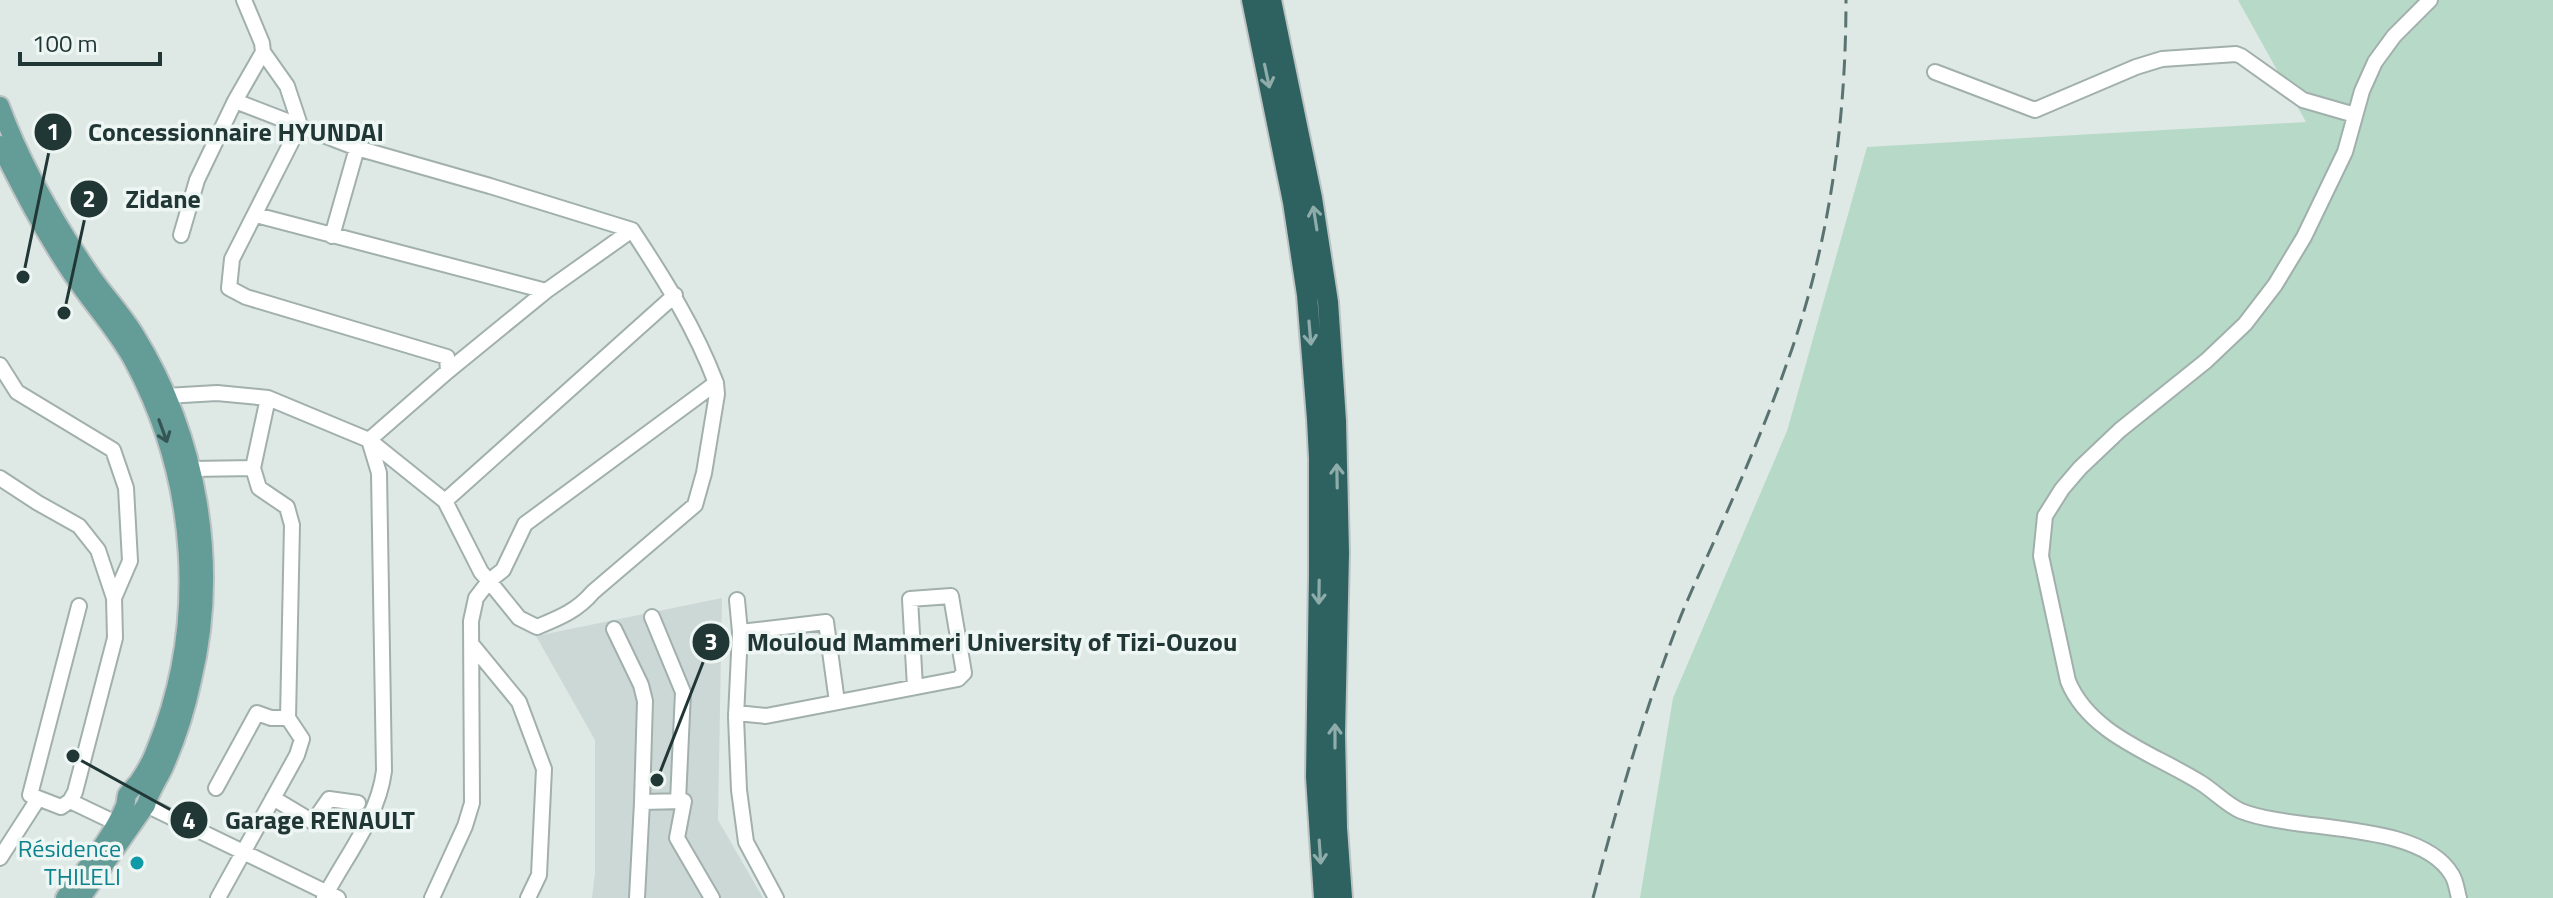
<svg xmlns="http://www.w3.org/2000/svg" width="2553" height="898" font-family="'Titillium Web',sans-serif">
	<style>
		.built { fill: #ccd8d5 }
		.green { fill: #b7d9c7 }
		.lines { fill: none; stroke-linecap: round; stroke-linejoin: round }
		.minor-casing { stroke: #a1b0ad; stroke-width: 18 }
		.major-casing { stroke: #bcc3c2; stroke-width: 22 }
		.highway-casing { stroke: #bcc3c2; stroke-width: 24 }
		.minor { stroke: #fff; stroke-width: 14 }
		.major { stroke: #649c98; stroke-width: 18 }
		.highway { stroke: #2e6261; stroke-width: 20 }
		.rail { stroke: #5a7371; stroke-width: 3; stroke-dasharray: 16 8; stroke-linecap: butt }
		.oneway { stroke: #8eacaa }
		.oneway2 { stroke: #345553 }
		.culture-dot { fill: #0f9aa8; stroke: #eef6f3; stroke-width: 3 }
		.labels { text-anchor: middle; stroke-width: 7; stroke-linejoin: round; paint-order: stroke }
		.culture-label { font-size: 24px; fill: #0d838f; stroke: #eef6f3; text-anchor: end }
		.leader { fill: none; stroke: #203735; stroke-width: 3 }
		.callout-dot { fill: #203735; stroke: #eef6f3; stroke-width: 3 }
		.mark-label { font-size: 24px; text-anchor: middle; font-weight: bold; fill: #fff }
		.callout-label { font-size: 26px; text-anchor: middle; font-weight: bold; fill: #203735; stroke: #eef6f3; stroke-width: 7; stroke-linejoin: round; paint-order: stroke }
	</style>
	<rect width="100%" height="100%" fill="#dee9e6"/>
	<path class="built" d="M 722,598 L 718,820 L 763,898 L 592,898 L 595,873 L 595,740 L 536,636 Z"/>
	<path class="green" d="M 2238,0 L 2553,0 L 2553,898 L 1640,898 L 1673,698 L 1787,431 L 1867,147 L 2306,122 Z"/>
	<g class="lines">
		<defs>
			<path id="minor" d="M 244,0 L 262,43 L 263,52
				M 2430,0 L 2394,36 L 2375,62 L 2362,91 L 2345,152 L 2304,237 L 2275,285 L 2245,324 L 2206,361 L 2120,430 L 2080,468 L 2062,489 L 2045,516 L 2041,556 L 2068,681 C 2090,735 2155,754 2201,783 C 2214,791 2227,805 2241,811 C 2296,833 2420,820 2452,875 C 2456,881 2457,891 2459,898
				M 1935,72 L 2035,110 L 2136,67 L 2162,59 L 2236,54 L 2241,56 L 2303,100 L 2355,115
				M 256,215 L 546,291
				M 632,230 C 665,280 695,328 716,383
				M 181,235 L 197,180 L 235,101
				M 332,236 L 357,148
				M 0,365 L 17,392 L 113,450 L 126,488 L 130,561 L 114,598
				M 166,396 L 217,393 L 268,398 L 369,440 L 379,473 L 384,771 C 378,818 345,857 324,898
				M 268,398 L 253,468 L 259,488 L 287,507 L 292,525 L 288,718
				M 192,469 L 253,468
				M 0,478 L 38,503 L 79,526 L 98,550 L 114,598 L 115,638 L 75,792 L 70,801 L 61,807 L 30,795 L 79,606
				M 445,501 L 675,295
				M 737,600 L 740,632 L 736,717 L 739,790 L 746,842 L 776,898
				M 652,617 L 683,692 L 678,801
				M 614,629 L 641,685 L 645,701 L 642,802
				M 740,632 L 826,622 L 837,702
				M 473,646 L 519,702 L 544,769 L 539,875 L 528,898
				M 736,713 L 766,716 L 958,679 L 964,673 L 951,596 L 910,599 L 915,687
				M 216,788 L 257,713 L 271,718 L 288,718 L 302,739 L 297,755 L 218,898
				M 273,798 L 313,822 L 329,799 L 358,803
				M 70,801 L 116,823
				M 146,805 L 338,898
				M 0,858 L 38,799
				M 432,898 L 465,826 L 472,803 L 471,621 L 476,598 L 489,581 L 519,618 L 537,627 C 559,618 577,611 593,592 L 695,505 L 704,473 L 717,394 L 716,383 L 525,524 L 503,570 L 489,581 L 481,572 L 445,501 L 369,440 L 448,371 L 447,357 L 246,297 L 229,288 L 232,259 L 300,125 L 287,86 L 263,52 L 235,101 L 357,148 L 490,186 L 632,230 L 546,291 L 448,371
				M 637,898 L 642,802 L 684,801 L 677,838 L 712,898"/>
			<path id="major" d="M 0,106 C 22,166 55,223 92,277 C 106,297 123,315 135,335 C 198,437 220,564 192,680 C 186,709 176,740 164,767 C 158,780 150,791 146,805 L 81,898
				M 0,145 C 22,189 44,232 71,272 C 91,303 117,330 134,362 C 197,481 207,624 156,749 C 152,760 146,771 139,781 C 136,786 130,790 127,795 C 126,799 126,803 125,806 C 111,839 85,869 65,898"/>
			<path id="highway" d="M 1252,0 L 1293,202 L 1307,295 L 1317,419 L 1319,458 L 1319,574 L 1316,777 L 1324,898
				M 1271,0 L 1312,198 L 1328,302 L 1336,421 L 1339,553 L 1335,734 L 1337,828 L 1342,898"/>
		</defs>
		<use href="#minor" class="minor-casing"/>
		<use href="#major" class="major-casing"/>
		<use href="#highway" class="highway-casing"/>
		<use href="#minor" class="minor"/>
		<use href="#major" class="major"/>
		<use href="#highway" class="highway"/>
		<path class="rail" d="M 1593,898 C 1617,806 1643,715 1677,626 C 1689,594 1705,563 1718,532 C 1743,476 1767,420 1787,363 C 1829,247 1846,123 1846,0"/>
	</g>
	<defs><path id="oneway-shaft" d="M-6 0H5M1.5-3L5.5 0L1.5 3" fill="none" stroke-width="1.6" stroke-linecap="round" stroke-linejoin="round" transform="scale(2)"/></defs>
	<g class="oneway">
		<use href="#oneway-shaft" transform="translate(1267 76) rotate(78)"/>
		<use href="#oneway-shaft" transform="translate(1315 218) rotate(-99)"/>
		<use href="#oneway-shaft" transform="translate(1310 333) rotate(85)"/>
		<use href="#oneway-shaft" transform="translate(1337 476) rotate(-91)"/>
		<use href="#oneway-shaft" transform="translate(1319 592) rotate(91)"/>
		<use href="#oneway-shaft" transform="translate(1335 736) rotate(-90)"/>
		<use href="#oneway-shaft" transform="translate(1320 852) rotate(86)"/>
	</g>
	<use class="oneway2" href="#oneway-shaft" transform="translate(163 431) rotate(70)"/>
	<circle class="culture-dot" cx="137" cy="863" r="8"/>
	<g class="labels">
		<g class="culture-label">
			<text x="121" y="857">Résidence<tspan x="121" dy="28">THILELI</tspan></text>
		</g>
	</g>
	<path class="leader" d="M23 277L53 132M64 313L89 199M657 780L711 642M73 756L189 820"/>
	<g class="callout-dot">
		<circle cx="23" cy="277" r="8"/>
		<circle cx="64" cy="313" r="8"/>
		<circle cx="657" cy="780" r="8"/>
		<circle cx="73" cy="756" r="8"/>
		<circle cx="53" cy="132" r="20"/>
		<circle cx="89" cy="199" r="20"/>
		<circle cx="711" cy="642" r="20"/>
		<circle cx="189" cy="820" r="20"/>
	</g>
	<g class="mark-label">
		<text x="53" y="140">1</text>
		<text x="89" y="207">2</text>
		<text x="711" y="650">3</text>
		<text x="189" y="829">4</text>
	</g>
	<g class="callout-label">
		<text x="236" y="141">Concessionnaire HYUNDAI</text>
		<text x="163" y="208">Zidane</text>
		<text x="992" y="651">Mouloud Mammeri University of Tizi-Ouzou</text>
		<text x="320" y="829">Garage RENAULT</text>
	</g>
	<path d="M20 52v12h140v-12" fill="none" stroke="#203735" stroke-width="4"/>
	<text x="32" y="52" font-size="24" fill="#203735" stroke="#eef6f3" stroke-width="6" paint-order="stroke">100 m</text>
</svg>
